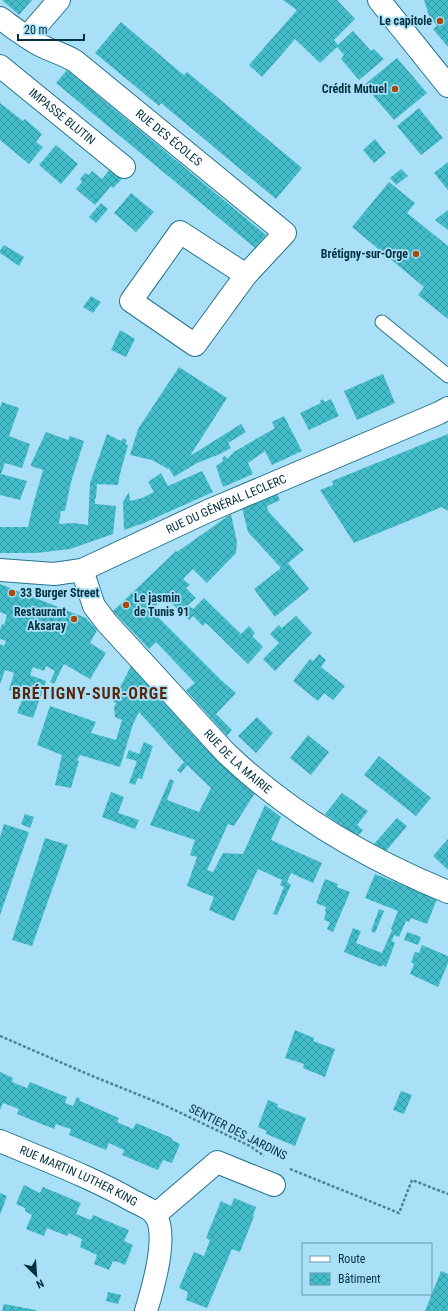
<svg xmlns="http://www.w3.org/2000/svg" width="448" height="1311" font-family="'Roboto Condensed',sans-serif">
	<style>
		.building { fill: url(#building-cross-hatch) }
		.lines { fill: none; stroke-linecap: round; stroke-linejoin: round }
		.service-casing { stroke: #24738e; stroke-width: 15 }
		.minor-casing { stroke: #24738e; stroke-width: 24 }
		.tertiary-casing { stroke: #24738e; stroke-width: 24 }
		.path { stroke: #4f8194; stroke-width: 2.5; stroke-dasharray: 3 2; stroke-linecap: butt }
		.service { stroke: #fff; stroke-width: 13 }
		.minor { stroke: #fff; stroke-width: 22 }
		.tertiary { stroke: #fff; stroke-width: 22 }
		.poi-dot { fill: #ab490a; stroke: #a9e0f7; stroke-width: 1.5 }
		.labels { text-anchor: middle; stroke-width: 3.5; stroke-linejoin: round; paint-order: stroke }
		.poi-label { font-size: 12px; font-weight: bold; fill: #033140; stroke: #a9e0f7; text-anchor: end }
		.street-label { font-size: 12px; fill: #033140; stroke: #a9e0f7 }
		.district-label { font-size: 16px; font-weight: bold; letter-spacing: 1px; fill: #57270d; stroke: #a9e0f7 }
	</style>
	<defs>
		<pattern id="building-cross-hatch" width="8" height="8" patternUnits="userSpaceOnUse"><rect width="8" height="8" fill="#43bdca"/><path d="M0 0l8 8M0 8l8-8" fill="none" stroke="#369aa5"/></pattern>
	</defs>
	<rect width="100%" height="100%" fill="#a9e0f7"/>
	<path class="building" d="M 2,0 L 32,0 L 19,15 Z
		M 283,0 L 337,0 L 355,19 L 334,40 L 338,45 L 353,31 L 371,51 L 374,49 L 384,59 L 359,80 L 341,59 L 344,55 L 337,47 L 320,63 L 295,39 L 262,77 L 249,65 L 297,10 Z
		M 424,0 L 448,0 L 448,47 L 433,29 L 437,26 L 429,16 Z
		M 121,22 L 180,72 L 184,75 L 187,72 L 302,168 L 276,199 L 161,103 L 159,106 L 95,53 Z
		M 397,58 L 427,93 L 394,120 L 364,85 Z
		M 67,70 L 266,235 L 255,248 L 56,83 Z
		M 0,103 L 23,121 L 25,119 L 42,134 L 36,142 L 43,147 L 29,164 L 0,140 Z
		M 419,108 L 443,138 L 421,155 L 397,126 Z
		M 375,139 L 386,153 L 374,163 L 363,150 Z
		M 56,145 L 78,164 L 61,184 L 39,165 Z
		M 448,162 L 448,190 L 434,173 Z
		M 111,168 L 123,178 L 113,188 L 111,186 L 95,205 L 76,189 L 82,182 L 80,179 L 85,173 L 89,175 L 92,171 L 102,179 Z
		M 401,169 L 408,176 L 396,185 L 390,178 Z
		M 389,182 L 415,203 L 407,213 L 448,246 L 448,319 L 418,295 L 424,287 L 352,227 Z
		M 131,193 L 154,212 L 136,232 L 114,213 Z
		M 101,203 L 108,209 L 96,223 L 89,217 Z
		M 448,210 L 448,230 L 435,220 Z
		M 4,245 L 24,257 L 19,266 L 0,253 L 0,250 Z
		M 91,296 L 101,302 L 93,313 L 83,307 Z
		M 120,330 L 135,339 L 126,357 L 111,350 Z
		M 179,367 L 227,398 L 190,456 L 241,424 L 246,432 L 228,443 L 231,448 L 220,454 L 197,463 L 174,477 L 169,468 L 168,469 L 152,460 L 130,455 L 138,429 Z
		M 383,374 L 395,403 L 357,420 L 344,391 Z
		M 323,399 L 325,402 L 331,399 L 339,416 L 309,430 L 300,413 L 321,403 L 320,401 Z
		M 2,402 L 19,408 L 9,436 L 30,444 L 22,468 L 5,463 L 1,474 L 27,481 L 20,500 L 0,495 L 0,408 Z
		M 284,416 L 302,451 L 272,465 L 265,451 L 248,463 L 253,474 L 223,487 L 216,466 L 223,461 L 222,458 L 225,456 L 227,459 L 234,452 L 275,428 L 272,422 Z
		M 46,432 L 68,440 L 70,436 L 84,441 L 71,482 L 65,511 L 61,511 L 59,524 L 74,523 L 88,525 L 90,483 L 107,434 L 121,441 L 123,438 L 127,440 L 125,444 L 128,445 L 120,474 L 118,485 L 97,484 L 96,498 L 95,499 L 95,504 L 116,506 L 113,534 L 70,549 L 36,553 L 0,553 L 0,527 L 28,527 L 33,505 L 43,470 L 31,466 L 31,464 Z
		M 448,434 L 448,511 L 442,507 L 354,543 L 320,490 L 333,485 L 332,481 Z
		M 202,471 L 213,492 L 144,523 L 124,530 L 123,502 L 129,492 L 130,501 L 142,498 L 154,492 L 148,482 L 161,473 L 168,486 Z
		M 277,494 L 280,500 L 267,506 L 268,511 L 304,550 L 288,563 L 309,589 L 275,617 L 254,589 L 281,568 L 248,532 L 242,508 Z
		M 231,514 L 237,542 L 236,553 L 207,583 L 193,569 L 183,579 L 190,585 L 186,588 L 196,598 L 188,605 L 193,609 L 204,598 L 241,634 L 249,626 L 255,633 L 252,636 L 263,647 L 248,664 L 206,623 L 203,626 L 193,616 L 189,620 L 165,597 L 151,610 L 221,680 L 236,693 L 216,714 L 232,730 L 227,736 L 186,690 L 195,683 L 156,642 L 149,649 L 113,611 L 176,551 L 177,552 Z
		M 0,584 L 86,618 L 97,630 L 90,643 L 106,653 L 90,679 L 64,664 L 54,684 L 50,682 L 55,671 L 46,666 L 44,671 L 33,667 L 30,675 L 46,681 L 33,718 L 17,713 L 24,695 L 9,690 L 14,673 L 5,670 L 0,684 L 0,644 L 4,646 L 6,641 L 0,639 L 0,630 L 2,624 L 4,625 L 7,615 L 0,612 Z
		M 296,616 L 312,633 L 275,671 L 263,659 L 279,643 L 270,634 L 279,625 L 282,628 Z
		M 319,654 L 326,660 L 321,667 L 345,686 L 333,700 L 324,693 L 318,701 L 293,681 L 310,659 L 313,661 Z
		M 131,666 L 204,747 L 234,776 L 255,793 L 234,826 L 228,824 L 207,870 L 213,872 L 223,853 L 243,854 L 265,805 L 281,817 L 271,840 L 322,863 L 313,883 L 291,873 L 287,882 L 291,885 L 277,915 L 273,914 L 284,887 L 280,885 L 282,880 L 258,869 L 234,921 L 209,910 L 214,897 L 187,886 L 197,857 L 190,855 L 195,840 L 150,825 L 170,779 L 174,781 L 167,800 L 199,812 L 211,788 L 187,765 L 181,773 L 177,770 L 184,762 L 139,712 L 133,724 L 120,767 L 80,755 L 77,760 L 79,761 L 71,788 L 55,785 L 62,755 L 37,745 L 50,706 L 96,722 L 91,733 L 116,740 L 122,720 L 115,717 L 114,708 L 116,703 L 113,701 Z
		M 257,717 L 273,733 L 256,753 L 238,736 Z
		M 308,735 L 329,752 L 311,775 L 290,758 Z
		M 144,742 L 153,746 L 142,779 L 138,778 L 135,785 L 129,783 L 137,761 L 126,758 L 129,750 L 139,754 Z
		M 379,756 L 431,798 L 416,816 L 364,775 Z
		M 111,792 L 124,797 L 118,813 L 139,820 L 135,829 L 102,817 Z
		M 342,793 L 368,811 L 357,825 L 363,830 L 357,837 L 325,814 Z
		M 25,814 L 34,817 L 30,828 L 21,824 Z
		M 397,818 L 407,826 L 386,851 L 373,845 Z
		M 4,824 L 29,832 L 0,915 L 0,837 Z
		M 45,838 L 68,845 L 32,946 L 12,940 Z
		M 448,839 L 448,870 L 433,856 Z
		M 375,874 L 437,899 L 427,924 L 411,918 L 409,922 L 406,921 L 399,937 L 394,935 L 392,941 L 395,943 L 386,967 L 382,965 L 381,967 L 344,952 L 353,928 L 361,931 L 356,943 L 382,953 L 392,930 L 391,929 L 398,911 L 365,898 Z
		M 325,879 L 338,884 L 337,887 L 350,892 L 333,932 L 327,929 L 330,922 L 324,920 L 326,912 L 325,911 L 326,907 L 316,903 Z
		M 379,909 L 384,911 L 375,933 L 371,931 Z
		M 407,932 L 421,937 L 418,945 L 404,940 Z
		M 422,945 L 448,956 L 448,963 L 438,987 L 410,974 L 414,964 L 411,962 L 415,952 L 419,953 Z
		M 295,1030 L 314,1038 L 313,1041 L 335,1049 L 325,1077 L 303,1068 L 304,1064 L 285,1058 Z
		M 0,1072 L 13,1078 L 12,1082 L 27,1088 L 30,1082 L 67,1097 L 65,1103 L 73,1106 L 77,1097 L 80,1099 L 80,1101 L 119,1118 L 117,1122 L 133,1129 L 136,1123 L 172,1138 L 172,1140 L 180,1144 L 172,1163 L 163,1160 L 158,1170 L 122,1155 L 124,1150 L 109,1143 L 106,1150 L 69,1135 L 71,1129 L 64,1127 L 56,1124 L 54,1129 L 17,1114 L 19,1109 L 3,1103 L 0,1110 Z
		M 401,1091 L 412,1095 L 404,1114 L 393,1110 Z
		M 268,1100 L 278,1104 L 277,1107 L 306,1118 L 295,1146 L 266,1134 L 267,1131 L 258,1127 Z
		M 24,1185 L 40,1193 L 43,1187 L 81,1203 L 76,1214 L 91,1220 L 93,1215 L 129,1230 L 124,1241 L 133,1245 L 125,1265 L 116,1261 L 115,1262 L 113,1261 L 109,1270 L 94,1264 L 97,1255 L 80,1247 L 82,1239 L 69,1233 L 67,1236 L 47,1228 L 44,1236 L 26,1229 L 32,1215 L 25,1211 L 25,1208 L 16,1204 Z
		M 0,1193 L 7,1196 L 0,1215 Z
		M 234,1198 L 256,1207 L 253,1215 L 254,1216 L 240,1252 L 232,1249 L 207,1308 L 186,1300 L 188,1292 L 179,1288 L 194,1252 L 204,1256 L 210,1240 L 206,1238 L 221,1201 L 231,1206 Z
		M 441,1271 L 448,1274 L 448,1311 L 425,1311 Z
		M 108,1292 L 121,1295 L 118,1304 L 106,1301 Z
		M 4,1304 L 36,1310 L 36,1311 L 2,1311 Z"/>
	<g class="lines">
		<defs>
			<path id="service" d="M 382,322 L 448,376"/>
			<g id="minor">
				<path d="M 379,0 L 448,86"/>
				<path id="s1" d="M 0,18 C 14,28 29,40 44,47 C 55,52 65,55 75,61 L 285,233 L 246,275 L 195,345 L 131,301 L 180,232 L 246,275"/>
				<path d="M 27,37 L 59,0"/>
				<path id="s2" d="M 0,66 L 124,167"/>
				<path id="s3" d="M 82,570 L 94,606 L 107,623 L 226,753 C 291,815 365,858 448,892"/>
				<path id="s4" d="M 0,1141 C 45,1160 91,1177 133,1201 C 139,1204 153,1210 156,1216 C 168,1237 153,1288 146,1311"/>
				<path d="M 155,1215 L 217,1162 L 274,1185"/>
			</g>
			<g id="tertiary">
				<path id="s5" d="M 0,570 L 54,574 L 82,570 L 208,511 L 439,413 L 448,408"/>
			</g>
		</defs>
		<use href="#service" class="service-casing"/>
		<use href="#minor" class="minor-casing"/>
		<use href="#tertiary" class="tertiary-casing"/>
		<path class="path" d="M 0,1036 L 90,1075 L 164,1105 L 250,1146 L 264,1156
			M 290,1169 L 399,1213 L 412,1180 L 448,1194"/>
		<use href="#service" class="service"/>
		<use href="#minor" class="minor"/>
		<use href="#tertiary" class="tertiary"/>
	</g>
	<g class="poi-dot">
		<circle cx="440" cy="21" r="4"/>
		<circle cx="395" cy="89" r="4"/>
		<circle cx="416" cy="254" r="4"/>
		<circle cx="12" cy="593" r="4"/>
		<circle cx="126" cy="605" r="4"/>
		<circle cx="74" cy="619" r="4"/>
	</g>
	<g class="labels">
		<g class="poi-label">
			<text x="432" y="25">Le capitole</text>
			<text x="387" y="93">Crédit Mutuel</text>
			<text x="408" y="258">Brétigny-sur-Orge</text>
			<text x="20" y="597" text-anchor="start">33 Burger Street</text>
			<text x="134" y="602" text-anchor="start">Le jasmin<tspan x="134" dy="14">de Tunis 91</tspan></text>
			<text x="66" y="616">Restaurant<tspan x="66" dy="14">Aksaray</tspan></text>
		</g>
		<g class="street-label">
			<text dy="4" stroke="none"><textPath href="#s2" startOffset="80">IMPASSE BLUTIN</textPath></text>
			<text dy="4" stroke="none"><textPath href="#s1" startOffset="208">RUE DES ÉCOLES</textPath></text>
			<text dy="4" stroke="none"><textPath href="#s5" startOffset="241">RUE DU GÉNÉRAL LECLERC</textPath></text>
			<text dy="4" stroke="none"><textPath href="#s3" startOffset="250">RUE DE LA MAIRIE</textPath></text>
			<text transform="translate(238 1132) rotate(27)" y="4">SENTIER DES JARDINS</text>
			<text dy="4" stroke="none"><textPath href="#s4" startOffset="86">RUE MARTIN LUTHER KING</textPath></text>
		</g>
		<g class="district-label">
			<text x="90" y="699">BRÉTIGNY-SUR-ORGE</text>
		</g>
	</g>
	<rect x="302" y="1243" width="130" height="52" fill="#a9e0f7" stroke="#679aae"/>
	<rect x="310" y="1256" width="20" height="6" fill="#ffffff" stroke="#679aae"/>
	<text x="338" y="1263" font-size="12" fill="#033140">Route</text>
	<rect x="310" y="1273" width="20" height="12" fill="url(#building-cross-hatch)" stroke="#679aae"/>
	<text x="338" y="1283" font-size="12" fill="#033140">Bâtiment</text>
	<g transform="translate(36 1275) rotate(155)" stroke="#a9e0f7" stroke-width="3" paint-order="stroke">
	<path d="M0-3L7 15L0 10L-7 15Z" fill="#033140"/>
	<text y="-6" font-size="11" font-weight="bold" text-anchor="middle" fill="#033140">N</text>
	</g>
	<path d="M18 34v6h66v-6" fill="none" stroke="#033140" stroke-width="2"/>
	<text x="24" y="34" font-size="12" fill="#033140" stroke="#a9e0f7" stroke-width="3" paint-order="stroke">20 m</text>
</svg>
